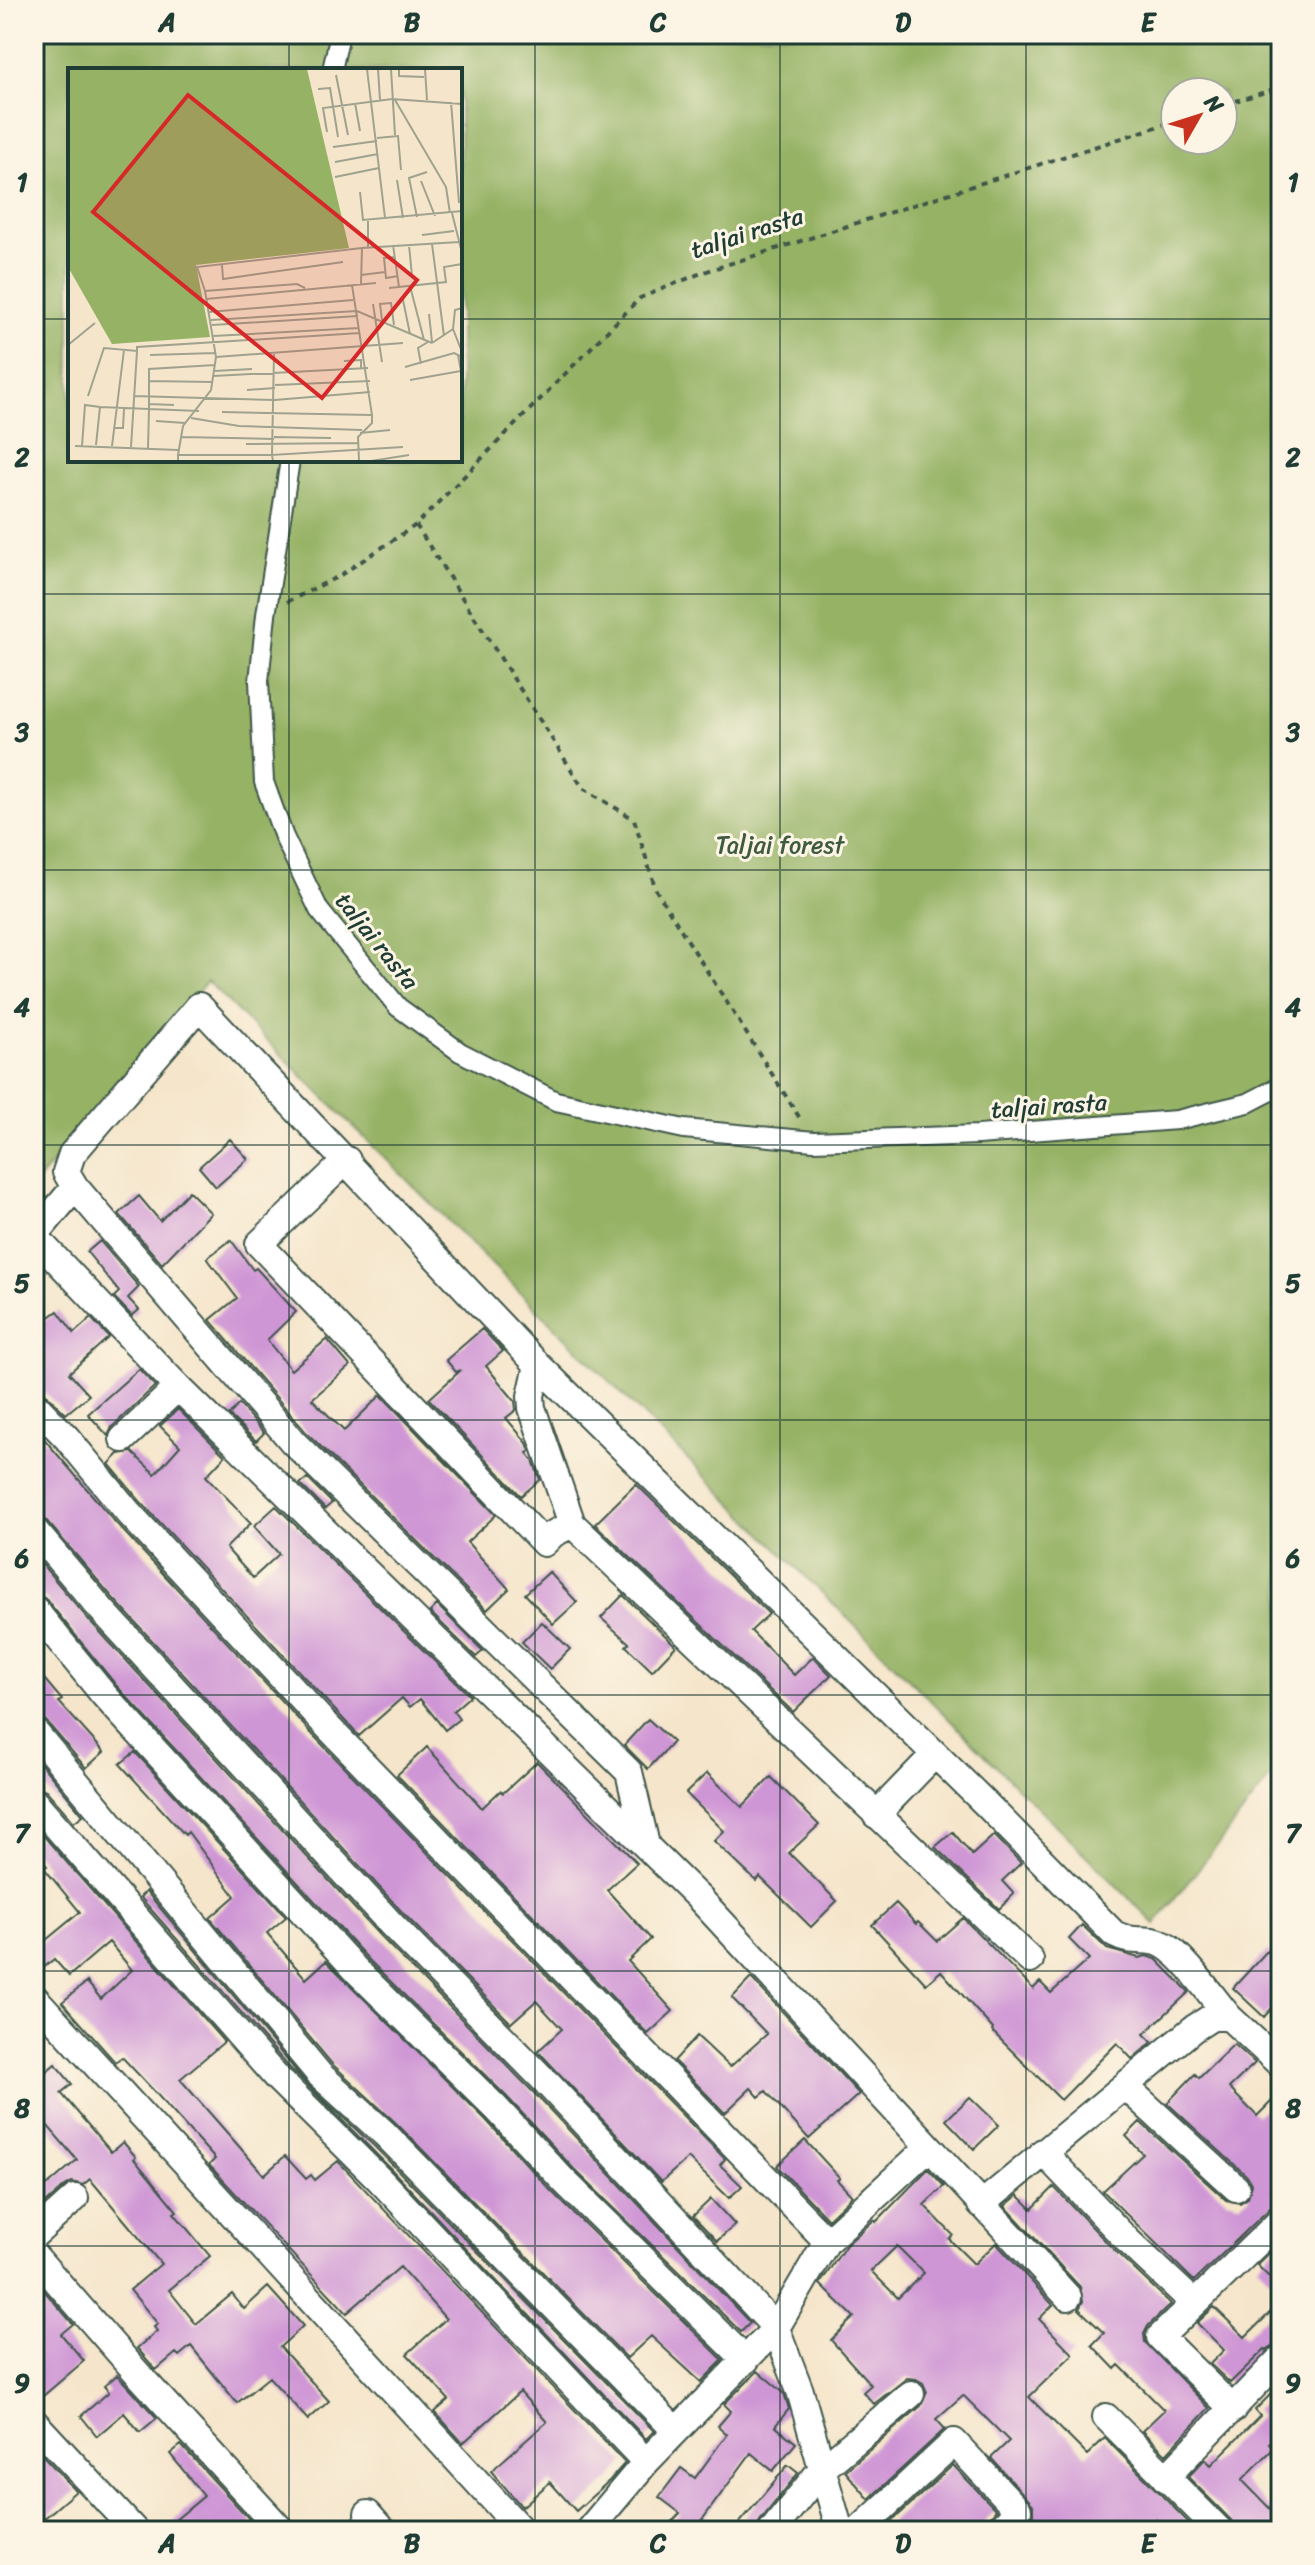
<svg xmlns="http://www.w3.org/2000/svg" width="1315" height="2565" font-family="Sriracha,sans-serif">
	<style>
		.forest { fill: #95b265; stroke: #5a784c; stroke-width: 2; fill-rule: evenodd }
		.building { fill: #cf96d5; fill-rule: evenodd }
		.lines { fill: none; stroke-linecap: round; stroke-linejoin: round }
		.pedestrian-casing { stroke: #3f564a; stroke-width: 22 }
		.minor-casing { stroke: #3f564a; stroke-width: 30 }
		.path { stroke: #3f564a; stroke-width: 4; stroke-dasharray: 6 6; stroke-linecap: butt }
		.pedestrian { stroke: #fff; stroke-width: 18 }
		.minor { stroke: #fff; stroke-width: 26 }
		.grid { fill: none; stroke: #1f3d34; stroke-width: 2; stroke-opacity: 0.55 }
		.labels { text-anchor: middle; stroke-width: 6; stroke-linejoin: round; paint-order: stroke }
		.street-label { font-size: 24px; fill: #1f3d34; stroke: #fcf5e5 }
		.park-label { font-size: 24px; fill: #3e5a41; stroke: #fcf5e5 }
		.inset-road { fill: none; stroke: #9fa28e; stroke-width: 2 }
		.view { fill: #d62828; fill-opacity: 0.15; stroke: #d62828; stroke-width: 4 }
		.inset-edge { fill: none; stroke: #1f3d34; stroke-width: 4 }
		.neatline { fill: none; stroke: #1f3d34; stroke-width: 3 }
		.grid-label { font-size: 26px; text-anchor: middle; font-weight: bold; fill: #1f3d34 }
	</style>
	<rect width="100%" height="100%" fill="#fcf5e5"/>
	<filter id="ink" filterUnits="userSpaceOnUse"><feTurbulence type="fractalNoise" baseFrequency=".0125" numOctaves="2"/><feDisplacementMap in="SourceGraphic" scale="16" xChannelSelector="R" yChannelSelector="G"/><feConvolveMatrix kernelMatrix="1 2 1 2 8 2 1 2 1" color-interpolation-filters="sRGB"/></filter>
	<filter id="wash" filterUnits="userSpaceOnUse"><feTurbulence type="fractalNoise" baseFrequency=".006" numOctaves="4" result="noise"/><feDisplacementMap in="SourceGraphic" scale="32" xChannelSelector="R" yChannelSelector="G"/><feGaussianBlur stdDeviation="1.8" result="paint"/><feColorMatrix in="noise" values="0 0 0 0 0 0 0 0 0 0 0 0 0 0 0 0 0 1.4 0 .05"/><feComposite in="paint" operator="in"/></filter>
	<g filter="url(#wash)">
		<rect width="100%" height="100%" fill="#f5e5ca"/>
		<path class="forest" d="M 34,34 L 1281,34 L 1281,1764 L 1155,1924 L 207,981 L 34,1185 ZM 70,70 L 460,70 L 460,460 L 70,460 ZM 1175,92 L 1223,92 L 1223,140 L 1175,140 Z"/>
		<g id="blocks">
			<path class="building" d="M 230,1139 L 248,1159 L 216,1187 L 199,1167 Z
				M 189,1191 L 211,1213 L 162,1264 L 119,1214 L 139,1196 L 160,1221 Z
				M 231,1240 L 253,1270 L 256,1268 L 296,1312 L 267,1340 L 291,1370 L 327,1339 L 350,1366 L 312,1399 L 344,1431 L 381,1395 L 496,1515 L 467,1542 L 509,1589 L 487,1610 L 305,1431 L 210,1320 L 237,1298 L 207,1258 Z
				M 100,1241 L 139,1287 L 128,1298 L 139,1310 L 132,1316 L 114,1297 L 119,1292 L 87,1252 Z
				M 58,1311 L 74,1333 L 91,1318 L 109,1337 L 69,1373 L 89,1395 L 66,1414 L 45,1393 L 34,1388 L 34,1356 L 44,1348 L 34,1335 L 34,1328 Z
				M 482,1329 L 503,1351 L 486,1366 L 515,1401 L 516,1410 L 506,1418 L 527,1443 L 530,1451 L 527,1453 L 533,1460 L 540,1480 L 521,1496 L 429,1399 L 461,1370 L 456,1372 L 446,1360 Z
				M 139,1369 L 155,1386 L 112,1427 L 108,1436 L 88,1414 Z
				M 239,1404 L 264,1433 L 256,1441 L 229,1415 Z
				M 178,1409 L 225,1456 L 206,1476 L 251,1523 L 226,1548 L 253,1578 L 279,1554 L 254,1526 L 276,1506 L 470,1696 L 453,1711 L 459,1719 L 445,1730 L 420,1699 L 410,1707 L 402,1698 L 359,1736 L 140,1501 L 109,1464 L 119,1454 L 132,1452 L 155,1474 L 180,1446 L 160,1426 Z
				M 34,1427 L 116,1523 L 313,1735 L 725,2159 L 720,2165 L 742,2186 L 729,2198 L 688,2158 L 661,2182 L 538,2051 L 562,2029 L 536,2001 L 511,2023 L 404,1914 L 113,1598 L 46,1520 L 34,1514 Z
				M 307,1478 L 332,1503 L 325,1509 L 300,1484 Z
				M 636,1484 L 769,1614 L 751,1631 L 794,1675 L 813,1657 L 831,1675 L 793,1712 L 595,1524 Z
				M 34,1555 L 89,1620 L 380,1936 L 535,2094 L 750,2323 L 741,2332 L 574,2169 L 507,2097 L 370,1961 L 116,1685 L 46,1599 L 34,1593 Z
				M 549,1572 L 577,1602 L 553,1624 L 525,1594 Z
				M 623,1595 L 676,1646 L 652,1671 L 626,1646 L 629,1643 L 601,1618 Z
				M 437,1605 L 483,1651 L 476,1657 L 430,1612 Z
				M 542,1622 L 570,1649 L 550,1669 L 522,1642 Z
				M 34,1667 L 62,1700 L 59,1702 L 104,1752 L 86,1768 L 46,1721 L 34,1713 Z
				M 648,1719 L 673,1742 L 648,1769 L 624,1745 Z
				M 427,1747 L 482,1808 L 500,1791 L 503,1793 L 537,1762 L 637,1863 L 607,1890 L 651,1939 L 628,1961 L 673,2011 L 648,2034 L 397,1775 Z
				M 135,1752 L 286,1917 L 267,1933 L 306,1979 L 326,1961 L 485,2119 L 551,2191 L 723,2360 L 701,2382 L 651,2336 L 627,2358 L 396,2123 L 332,2064 L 210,1918 L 235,1896 L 188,1832 L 185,1835 L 120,1764 Z
				M 41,1764 L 83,1815 L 74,1822 L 46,1790 L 34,1785 L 34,1770 Z
				M 707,1773 L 742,1807 L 771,1777 L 819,1825 L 789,1853 L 837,1901 L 811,1927 L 760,1877 L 756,1881 L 714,1841 L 724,1831 L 686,1793 Z
				M 953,1832 L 972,1855 L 994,1835 L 1021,1863 L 1002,1881 L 1014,1894 L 999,1909 L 935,1847 Z
				M 42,1834 L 224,2042 L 180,2079 L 264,2175 L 285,2156 L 306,2179 L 311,2175 L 315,2180 L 338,2161 L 625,2463 L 610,2480 L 576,2511 L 550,2482 L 522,2507 L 491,2471 L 547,2422 L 520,2392 L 463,2443 L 435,2412 L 449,2400 L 407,2354 L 446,2319 L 400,2267 L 347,2313 L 209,2165 L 215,2159 L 153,2090 L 122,2057 L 115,2062 L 62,2002 L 87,1982 L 101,1999 L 132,1970 L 109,1942 L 69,1976 L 54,1959 L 34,1976 L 34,1950 L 80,1912 L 44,1868 L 47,1866 L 34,1851 L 34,1841 Z
				M 146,1891 L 308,2085 L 374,2146 L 654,2431 L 646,2439 L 390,2168 L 288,2066 L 140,1897 Z
				M 896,1903 L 916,1924 L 918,1922 L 937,1941 L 963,1918 L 1033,1989 L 1040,1982 L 1051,1993 L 1089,1959 L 1069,1939 L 1082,1925 L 1107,1949 L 1139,1958 L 1146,1956 L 1156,1959 L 1189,1992 L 1144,2034 L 1152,2042 L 1150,2044 L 1132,2059 L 1117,2043 L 1061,2100 L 992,2031 L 993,2029 L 941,1971 L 926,1984 L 872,1925 Z
				M 1267,1951 L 1281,1964 L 1281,1998 L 1264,2017 L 1233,1988 Z
				M 751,1978 L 859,2094 L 809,2139 L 766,2091 L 759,2097 L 751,2088 L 725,2113 L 674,2061 L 697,2036 L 730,2067 L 767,2034 L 732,1998 Z
				M 1234,2044 L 1255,2063 L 1229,2088 L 1257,2116 L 1281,2092 L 1281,2202 L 1270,2208 L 1194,2281 L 1103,2191 L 1143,2154 L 1126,2136 L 1140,2122 L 1226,2200 L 1240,2203 L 1248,2198 L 1251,2184 L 1247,2176 L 1167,2103 L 1195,2074 L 1199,2078 Z
				M 55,2064 L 72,2084 L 61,2093 L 111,2152 L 123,2142 L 136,2157 L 134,2159 L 177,2211 L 174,2213 L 210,2256 L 169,2290 L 196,2324 L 232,2294 L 244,2309 L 268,2287 L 303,2326 L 280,2347 L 329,2401 L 308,2420 L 269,2377 L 237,2403 L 191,2346 L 179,2356 L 176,2353 L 156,2370 L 137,2348 L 157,2331 L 154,2327 L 158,2324 L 130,2290 L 161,2264 L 90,2179 L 83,2185 L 72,2182 L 65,2186 L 39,2209 L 34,2204 L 34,2197 L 77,2160 L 34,2110 L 34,2082 Z
				M 970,2097 L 999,2125 L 974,2149 L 946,2120 Z
				M 805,2140 L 840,2178 L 837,2180 L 852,2196 L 828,2219 L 777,2166 Z
				M 928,2169 L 944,2186 L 924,2205 L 953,2235 L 949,2239 L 974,2264 L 996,2243 L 1053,2305 L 1039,2319 L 1073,2354 L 1029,2397 L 1087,2455 L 1105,2438 L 1197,2531 L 1167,2531 L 1156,2520 L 1145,2531 L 1020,2531 L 1033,2515 L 1033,2505 L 991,2458 L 1009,2441 L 963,2395 L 936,2419 L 945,2429 L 869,2499 L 845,2471 L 921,2406 L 927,2392 L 923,2383 L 916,2379 L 907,2378 L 874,2404 L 863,2392 L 871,2385 L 831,2340 L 854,2317 L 820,2284 L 846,2245 L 874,2220 L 876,2222 ZM 897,2246 L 924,2273 L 898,2298 L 871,2271 Z
				M 1054,2187 L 1116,2252 L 1171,2304 L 1148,2326 L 1144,2334 L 1145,2342 L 1209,2408 L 1166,2454 L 1142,2431 L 1164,2410 L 1119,2365 L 1115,2369 L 1092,2345 L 1104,2333 L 1079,2309 L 1083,2301 L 1080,2287 L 1005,2206 L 1018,2195 L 1032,2209 Z
				M 711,2199 L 735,2225 L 717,2241 L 693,2216 Z
				M 1281,2242 L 1281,2289 L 1257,2265 Z
				M 34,2279 L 73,2324 L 61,2334 L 84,2361 L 43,2396 L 34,2385 Z
				M 1281,2302 L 1281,2342 L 1266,2350 L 1265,2349 L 1230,2383 L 1210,2364 L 1224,2350 L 1197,2323 L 1214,2307 L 1245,2337 Z
				M 758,2371 L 784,2393 L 789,2409 L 775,2426 L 796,2443 L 773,2471 L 751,2453 L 694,2531 L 663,2531 L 680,2513 L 659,2497 L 681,2468 L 695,2478 L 727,2434 L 718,2426 L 731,2411 L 724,2404 Z
				M 117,2375 L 157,2418 L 140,2432 L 124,2413 L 97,2436 L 81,2416 L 109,2392 L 104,2386 Z
				M 1281,2384 L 1281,2437 L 1278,2434 L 1269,2443 L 1274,2448 L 1242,2480 L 1281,2520 L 1281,2531 L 1236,2531 L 1231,2520 L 1188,2477 L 1205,2459 L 1211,2465 L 1260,2416 L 1255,2410 Z
				M 181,2445 L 253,2523 L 244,2531 L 162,2531 L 204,2496 L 170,2454 Z
				M 34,2446 L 76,2491 L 34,2527 Z
				M 788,2465 L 798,2473 L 760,2521 L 756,2531 L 733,2531 Z
				M 953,2465 L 996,2510 L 986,2521 L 982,2531 L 894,2531 L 889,2524 Z"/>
		</g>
	</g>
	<g filter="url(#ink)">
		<use href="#blocks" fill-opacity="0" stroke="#3f564a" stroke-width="2"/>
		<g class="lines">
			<defs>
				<path id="pedestrian" d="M 332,70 L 340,34
					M 290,460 L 266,615 L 259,681 L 264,782 L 284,837 L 319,910 L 398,1007 L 460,1052 L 556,1101 L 684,1129 L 814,1141 L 978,1135 L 1177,1120 L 1248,1103 L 1281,1086"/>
				<path id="minor" d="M 347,1160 L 259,1244 L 544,1543 L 553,1534 L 572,1524
					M 75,1187 L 66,1172 L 72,1154 L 199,1006 L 538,1365 L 986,1804 L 1114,1934 C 1134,1945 1149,1936 1164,1945 C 1184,1956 1213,1998 1229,2017
					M 34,1236 L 178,1387 L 701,1900 L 1068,2297
					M 34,1236 L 75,1187 L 293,1442 L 629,1772 L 646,1845
					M 538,1365 L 531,1396 L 532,1408 L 572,1524 L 1030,1960
					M 34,1404 L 67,1438 L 128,1512 L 325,1724 L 827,2241
					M 123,1439 L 178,1387
					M 34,1530 L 101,1609 L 392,1925 L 547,2083 L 776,2328 L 800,2391 L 840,2531
					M 34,1609 L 104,1695 L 358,1972 L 496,2108 L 563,2180 L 746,2360
					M 34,1731 L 320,2075 L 385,2134 L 676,2431
					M 34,1801 L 276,2077 L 379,2179 L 646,2462
					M 876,1815 L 935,1754
					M 34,1997 L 522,2531
					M 1125,2086 L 1236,2188
					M 1043,2152 L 1128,2241 L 1194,2303
					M 981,2205 L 1193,2029 L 1212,2017 L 1229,2017 L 1281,2065
					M 34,2235 L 75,2198
					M 34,2255 L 138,2374 L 282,2531
					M 1233,2409 L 1160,2337 L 1281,2220
					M 1106,2417 L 1220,2531
					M 34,2422 L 135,2531
					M 1165,2478 L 1281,2358
					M 368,2514 L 383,2531
					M 588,2531 L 646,2462 L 776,2328 L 827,2241 L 929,2147
					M 772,2531 L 821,2470 L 911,2394
					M 858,2531 L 954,2442 L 1018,2510 L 998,2531"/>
			</defs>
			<use href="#pedestrian" class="pedestrian-casing"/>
			<use href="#minor" class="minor-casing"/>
			<path class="path" d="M 1223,105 L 1281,87
				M 416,525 L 583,788 L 634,819 L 656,890 L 801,1120
				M 287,602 L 339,576 L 416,525 L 640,298 L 704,272 L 1175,121"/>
			<use href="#pedestrian" class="pedestrian"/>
			<use href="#minor" class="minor"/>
		</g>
	</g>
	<path class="grid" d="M 289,34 L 289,70M 535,34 L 535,2531M 780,34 L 780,2531M 1026,34 L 1026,2531M 34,319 L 70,319M 460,319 L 1281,319M 289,460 L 289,2531M 34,594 L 1281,594M 34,870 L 1281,870M 34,1145 L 1281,1145M 34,1420 L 1281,1420M 34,1695 L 1281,1695M 34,1971 L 1281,1971M 34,2246 L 1281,2246"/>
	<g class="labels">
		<g class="street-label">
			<text transform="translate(747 233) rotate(-18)" y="8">taljai rasta</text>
			<text transform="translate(377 941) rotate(51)" y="8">taljai rasta</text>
			<text transform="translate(1049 1106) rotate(-4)" y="8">taljai rasta</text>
		</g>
		<g class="park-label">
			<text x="780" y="853">Taljai forest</text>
		</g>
	</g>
	<g transform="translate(68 68)">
		<rect width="394" height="394" fill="#f5e5ca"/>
		<path d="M 0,1 L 239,1 L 281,180 L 128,197 L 142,269 L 44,276 L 0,199 Z" fill="#95b265"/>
		<path class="inset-road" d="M 299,1 L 317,150M 310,1 L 312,32M 323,1 L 327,67M 331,1 L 331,8 L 356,9M 357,1 L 359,32M 268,7 L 280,67M 250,21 L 262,20 L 270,69M 327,32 L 378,119 L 382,145M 383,34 L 391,135M 287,35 L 292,63M 259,64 L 255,40 L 324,31 L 394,36M 309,70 L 330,68 L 333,102M 265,79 L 309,73M 267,94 L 310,86M 267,109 L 311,100M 329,112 L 335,150M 353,113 L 367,148M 292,124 L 295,152 L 394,143M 384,145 L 394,185M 349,149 L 341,110 L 359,104M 300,151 L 300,179M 354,167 L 386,163M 364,176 L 376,268M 325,177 L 331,219M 341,177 L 344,208M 327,189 L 316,190 L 318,210 L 330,208M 154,197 L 155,211 L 275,194M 293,207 L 317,204M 293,216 L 294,180 L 391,174M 284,217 L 304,347 L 304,355 L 290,369 L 291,393M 342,218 L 356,272M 321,220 L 378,214 L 376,199 L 394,196M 137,223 L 129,199 L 294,180M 138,231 L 308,215M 335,232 L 342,266M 305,236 L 314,294M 141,244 L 285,232M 361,246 L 364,274M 143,252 L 289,243 L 364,275M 314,252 L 312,236 L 323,235 L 326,257M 144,257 L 290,248M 385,261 L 394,284M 145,268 L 291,260M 364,275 L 385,261 L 387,242 L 394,240M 0,277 L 27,255M 206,286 L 204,387 L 335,379M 82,287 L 147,285M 148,289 L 335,275M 276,293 L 293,292 L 293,301M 353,296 L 350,280 L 360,274M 337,299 L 386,285 L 394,289M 146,303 L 184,301M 145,308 L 300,300M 342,312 L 393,303 L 390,287M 144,314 L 81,313 L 81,301 L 147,297M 207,317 L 302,313M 179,322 L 207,320M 20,328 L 36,280 L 69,283 L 69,279 L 292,265M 66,328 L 207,332 L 302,324M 81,336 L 106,337M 154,344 L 304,347M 123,350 L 171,358 L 294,362M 88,353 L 117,355M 46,360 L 55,360 L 56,341M 292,365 L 322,362M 113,369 L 206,371M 206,369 L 263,370M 178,376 L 290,375M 28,377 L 32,339 L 81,341 L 81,313M 7,378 L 110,382M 14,378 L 17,337 L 32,339M 44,378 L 56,282M 63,379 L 69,283M 80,380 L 81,341 L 131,343M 110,387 L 115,358 L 143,322 L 148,289 L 137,223 L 229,216 L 237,220M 110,393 L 110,387 L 204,387 L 205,393M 303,393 L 341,387"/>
		<path class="view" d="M 120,27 L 349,212 L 254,330 L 25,144 Z"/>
		<rect width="394" height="394" class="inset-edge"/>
	</g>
	<rect width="1315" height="2565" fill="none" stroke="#fcf5e5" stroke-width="88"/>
	<g transform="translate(1199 116) rotate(51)"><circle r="38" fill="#fcf5e5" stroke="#a4ab9e" stroke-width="2"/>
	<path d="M0-6L14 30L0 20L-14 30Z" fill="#c8321e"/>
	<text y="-12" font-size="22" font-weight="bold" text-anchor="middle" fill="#1f3d34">N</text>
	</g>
	<rect x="44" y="44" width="1227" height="2477" class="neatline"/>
	<g class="grid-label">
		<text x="167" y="31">A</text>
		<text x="412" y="31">B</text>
		<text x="658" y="31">C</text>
		<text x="903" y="31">D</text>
		<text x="1148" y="31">E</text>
		<text x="22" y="191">1</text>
		<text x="1293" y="191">1</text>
		<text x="22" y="466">2</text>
		<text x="1293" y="466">2</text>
		<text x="22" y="741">3</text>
		<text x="1293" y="741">3</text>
		<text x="22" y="1016">4</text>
		<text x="1293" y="1016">4</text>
		<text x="22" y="1292">5</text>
		<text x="1293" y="1292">5</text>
		<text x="22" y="1567">6</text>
		<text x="1293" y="1567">6</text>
		<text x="22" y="1842">7</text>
		<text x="1293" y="1842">7</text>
		<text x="22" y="2117">8</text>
		<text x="1293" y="2117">8</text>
		<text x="22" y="2392">9</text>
		<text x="1293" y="2392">9</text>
		<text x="167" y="2552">A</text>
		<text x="412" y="2552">B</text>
		<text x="658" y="2552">C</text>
		<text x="903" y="2552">D</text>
		<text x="1148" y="2552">E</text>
	</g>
</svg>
